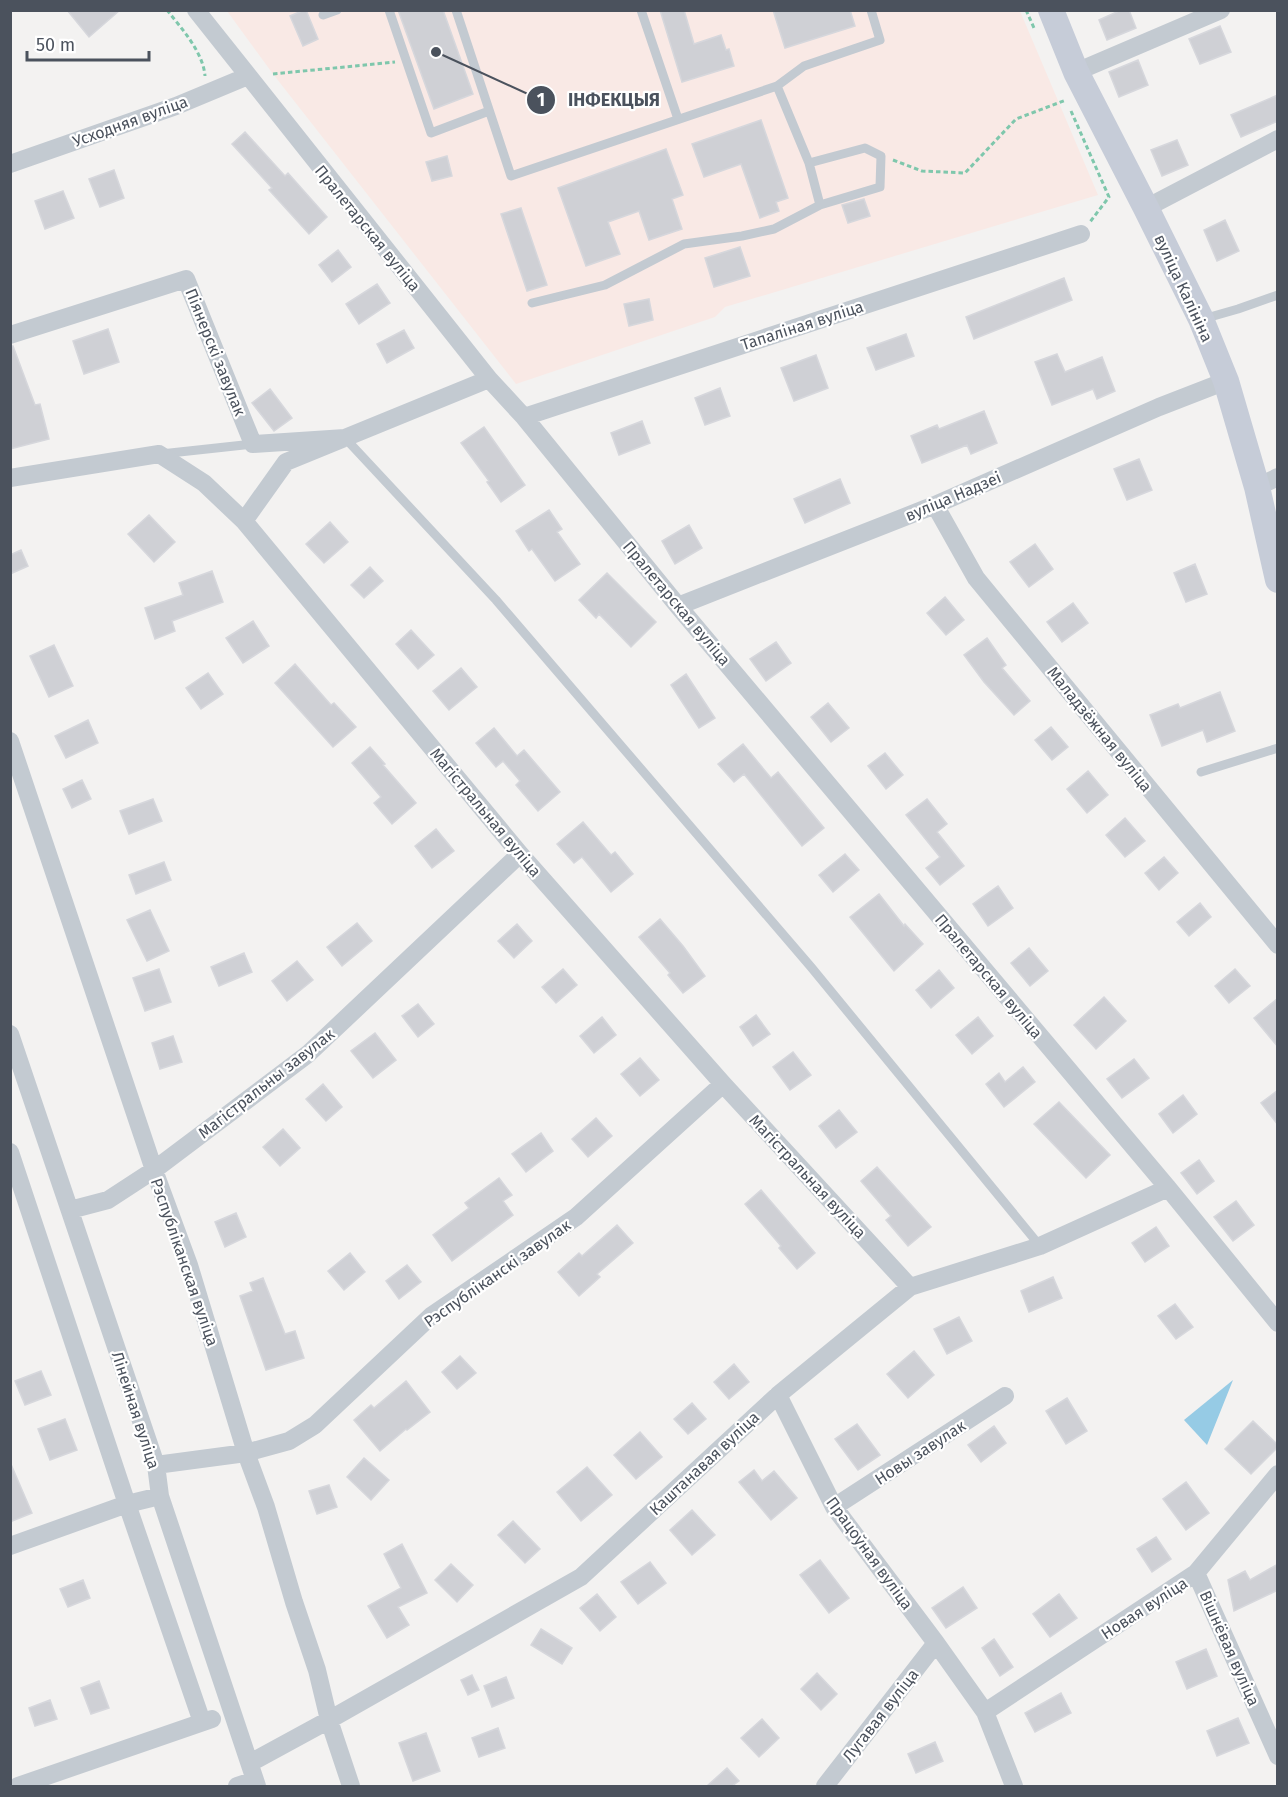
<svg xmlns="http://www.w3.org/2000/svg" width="1288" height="1797" font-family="'Fira Sans',sans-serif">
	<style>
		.medical { fill: #f9e9e5 }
		.water { fill: #96cbe5 }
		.building { fill: #cfd0d5; stroke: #d6d7dc; stroke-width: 1.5 }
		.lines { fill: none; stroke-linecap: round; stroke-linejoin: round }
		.path { stroke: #7fc7ac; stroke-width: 3; stroke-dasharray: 4.5 3; stroke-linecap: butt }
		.lane { stroke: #c3cad1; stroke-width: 9 }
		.street { stroke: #c3cad1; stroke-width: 18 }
		.secondary { stroke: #c6ccd8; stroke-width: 26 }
		.labels { text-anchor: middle; stroke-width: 4.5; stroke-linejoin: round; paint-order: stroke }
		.street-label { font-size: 16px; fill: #4b525d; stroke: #fff }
		.leader { fill: none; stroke: #4b525d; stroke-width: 2 }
		.callout-dot { fill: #4b525d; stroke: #fff; stroke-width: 2 }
		.mark-label { font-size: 18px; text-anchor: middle; font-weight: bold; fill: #fff }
		.callout-label { font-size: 18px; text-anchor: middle; font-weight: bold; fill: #4b525d; stroke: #fff; stroke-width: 4.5; stroke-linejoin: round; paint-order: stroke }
	</style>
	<rect width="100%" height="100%" fill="#f3f2f1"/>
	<path class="medical" d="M 227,11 L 1020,11 L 1098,195 L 725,307 L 715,317 L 516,384 L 273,74 Z"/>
	<path class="water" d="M 1233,1380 L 1207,1445 L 1184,1420 Z"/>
	<path class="building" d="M 67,10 L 120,10 L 89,37 Z
		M 304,10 L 306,10 L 318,39 L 303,46 L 290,16 Z
		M 398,10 L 443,10 L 473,94 L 434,109 Z
		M 660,10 L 684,10 L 694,44 L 721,35 L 726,50 L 729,49 L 734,66 L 682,82 Z
		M 773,10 L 850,10 L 855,26 L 785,48 Z
		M 1121,10 L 1129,10 L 1136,28 L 1107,40 L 1099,20 Z
		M 1220,26 L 1231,52 L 1200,64 L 1189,39 Z
		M 1138,60 L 1148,85 L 1119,97 L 1109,72 Z
		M 1278,95 L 1278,121 L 1241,137 L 1231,115 Z
		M 761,120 L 788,198 L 776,202 L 779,211 L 760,218 L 741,164 L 704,177 L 692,144 Z
		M 245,132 L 285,176 L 288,173 L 327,217 L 309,234 L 269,190 L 272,188 L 232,144 Z
		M 1177,140 L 1188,165 L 1162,176 L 1151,150 Z
		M 666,149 L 683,195 L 672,199 L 682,229 L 649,240 L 639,211 L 608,222 L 620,254 L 586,266 L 558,188 Z
		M 447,156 L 452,176 L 432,181 L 426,162 Z
		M 114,170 L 124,198 L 100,207 L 89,179 Z
		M 63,191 L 74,218 L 45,229 L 35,201 Z
		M 864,199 L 870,216 L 848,223 L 842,205 Z
		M 521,208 L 547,285 L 527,291 L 501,214 Z
		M 1225,220 L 1239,251 L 1217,261 L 1204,230 Z
		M 740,247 L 750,276 L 714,287 L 705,258 Z
		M 338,250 L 351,267 L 332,282 L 319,265 Z
		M 1064,278 L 1072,300 L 974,339 L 966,317 Z
		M 377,284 L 390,303 L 359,324 L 346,304 Z
		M 649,299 L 653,320 L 629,326 L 624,304 Z
		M 108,329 L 119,362 L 84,374 L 73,341 Z
		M 404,330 L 414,348 L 387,363 L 377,344 Z
		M 906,334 L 914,356 L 876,370 L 867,348 Z
		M 10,346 L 13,346 L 35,405 L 40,404 L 49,439 L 10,449 Z
		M 1057,354 L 1065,372 L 1102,357 L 1115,391 L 1097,399 L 1093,389 L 1052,405 L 1035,362 Z
		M 816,355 L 828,388 L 794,401 L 781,368 Z
		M 720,388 L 730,416 L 705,425 L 695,398 Z
		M 270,389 L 292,418 L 274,431 L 252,403 Z
		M 984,411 L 997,443 L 971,454 L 967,445 L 922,463 L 911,436 L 937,425 L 939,429 Z
		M 642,421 L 650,443 L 619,455 L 611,433 Z
		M 484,427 L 525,485 L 501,502 L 487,482 L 489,481 L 461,443 Z
		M 1139,459 L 1152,490 L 1127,500 L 1114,469 Z
		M 840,479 L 850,503 L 805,523 L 794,499 Z
		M 549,510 L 562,529 L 557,532 L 580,564 L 555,581 L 532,549 L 529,551 L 516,531 Z
		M 149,515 L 175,542 L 154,562 L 128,534 Z
		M 330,522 L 348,542 L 324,563 L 306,544 Z
		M 689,525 L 702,548 L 675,564 L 662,541 Z
		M 1035,544 L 1053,569 L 1029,587 L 1010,562 Z
		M 21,550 L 28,566 L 10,574 L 10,555 Z
		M 1195,564 L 1207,594 L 1186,602 L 1174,573 Z
		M 370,567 L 383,581 L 364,598 L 351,585 Z
		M 212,571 L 223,602 L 172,621 L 175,631 L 155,639 L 145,608 L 183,595 L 179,583 Z
		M 607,573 L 656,622 L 631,647 L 599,614 L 596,618 L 579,600 Z
		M 945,597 L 964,620 L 946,635 L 927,613 Z
		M 1073,603 L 1088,623 L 1062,642 L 1047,622 Z
		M 253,621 L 269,646 L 243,663 L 226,638 Z
		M 411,630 L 434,655 L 418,669 L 396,644 Z
		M 987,638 L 1006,665 L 1002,668 L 1030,701 L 1014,715 L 984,682 L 964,655 Z
		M 776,642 L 791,663 L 766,681 L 750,659 Z
		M 54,645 L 73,686 L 49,697 L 30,656 Z
		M 295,664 L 331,705 L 334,703 L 356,727 L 333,747 L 275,683 Z
		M 461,668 L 477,687 L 449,710 L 433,691 Z
		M 208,673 L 223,694 L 201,709 L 186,688 Z
		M 686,674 L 715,718 L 699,728 L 671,685 Z
		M 1220,692 L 1235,731 L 1207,742 L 1203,730 L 1162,746 L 1150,715 L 1178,704 L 1180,708 Z
		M 828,703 L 849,728 L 831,742 L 811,717 Z
		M 88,720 L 98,743 L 66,758 L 55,736 Z
		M 1051,727 L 1068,747 L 1052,760 L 1035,740 Z
		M 494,728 L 517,756 L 524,750 L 560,792 L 538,811 L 516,785 L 520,781 L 503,761 L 496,767 L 476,743 Z
		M 743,744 L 771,778 L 778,772 L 824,828 L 802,846 L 744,774 L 734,782 L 718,764 Z
		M 370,747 L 385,764 L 383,765 L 416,803 L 392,824 L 374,803 L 381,797 L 352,763 Z
		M 885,753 L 903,775 L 886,789 L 868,766 Z
		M 1088,771 L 1108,795 L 1087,813 L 1067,789 Z
		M 82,780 L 91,799 L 72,808 L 63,789 Z
		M 153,799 L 162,821 L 129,834 L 120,811 Z
		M 927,799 L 947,824 L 937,832 L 964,866 L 940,885 L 926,868 L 940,857 L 906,815 Z
		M 1125,818 L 1145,841 L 1125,857 L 1106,835 Z
		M 583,822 L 611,855 L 615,852 L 633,874 L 611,892 L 582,857 L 574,863 L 557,844 Z
		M 436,829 L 454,851 L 432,868 L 415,846 Z
		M 845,854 L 859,870 L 833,892 L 819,875 Z
		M 1164,857 L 1178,873 L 1159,890 L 1145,873 Z
		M 164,862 L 171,880 L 136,894 L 129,875 Z
		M 998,886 L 1013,908 L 988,926 L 973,904 Z
		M 879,894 L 904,926 L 905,924 L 923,944 L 894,971 L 850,917 Z
		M 1200,903 L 1211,917 L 1189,936 L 1177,922 Z
		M 150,910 L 169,951 L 147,961 L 127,920 Z
		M 660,919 L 683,946 L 705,976 L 683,993 L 668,975 L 670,973 L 639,937 Z
		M 357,923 L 372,941 L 342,966 L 327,947 Z
		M 517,924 L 532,941 L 514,958 L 498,941 Z
		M 1029,948 L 1048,971 L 1030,986 L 1011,963 Z
		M 244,953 L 252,972 L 219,986 L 211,967 Z
		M 297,961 L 313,980 L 287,1001 L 272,981 Z
		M 159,969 L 171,1002 L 145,1011 L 133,978 Z
		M 563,969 L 577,985 L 556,1003 L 542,987 Z
		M 1235,969 L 1250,986 L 1229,1003 L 1215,986 Z
		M 939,970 L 954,988 L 931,1008 L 916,990 Z
		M 1104,997 L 1126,1021 L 1096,1049 L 1074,1025 Z
		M 1278,998 L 1278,1047 L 1254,1018 Z
		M 418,1004 L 434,1024 L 418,1037 L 402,1016 Z
		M 756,1015 L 770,1034 L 753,1046 L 740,1027 Z
		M 602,1017 L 616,1035 L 594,1053 L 580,1036 Z
		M 978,1017 L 993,1036 L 972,1054 L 956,1035 Z
		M 375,1033 L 396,1060 L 373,1078 L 351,1051 Z
		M 173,1036 L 182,1062 L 160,1069 L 152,1043 Z
		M 793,1052 L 811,1075 L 790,1090 L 773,1067 Z
		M 640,1058 L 659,1080 L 640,1096 L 621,1074 Z
		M 1134,1059 L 1149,1078 L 1122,1098 L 1107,1079 Z
		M 1023,1067 L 1035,1082 L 1004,1107 L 986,1084 L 999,1073 L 1005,1082 Z
		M 323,1084 L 342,1107 L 326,1121 L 306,1099 Z
		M 1278,1090 L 1278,1125 L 1261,1103 Z
		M 1183,1095 L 1197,1114 L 1173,1133 L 1159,1114 Z
		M 1059,1102 L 1110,1155 L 1086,1178 L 1034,1124 Z
		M 839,1110 L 857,1132 L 836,1148 L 819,1126 Z
		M 596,1118 L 612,1136 L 588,1157 L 572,1139 Z
		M 283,1129 L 300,1148 L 280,1166 L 263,1147 Z
		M 541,1133 L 553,1151 L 526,1172 L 512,1154 Z
		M 1199,1160 L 1214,1181 L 1197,1194 L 1181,1173 Z
		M 877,1167 L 931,1227 L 908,1246 L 886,1220 L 891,1216 L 861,1181 Z
		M 499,1178 L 512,1195 L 503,1201 L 513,1215 L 452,1261 L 433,1235 L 469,1208 L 465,1203 Z
		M 761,1190 L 815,1253 L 797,1269 L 779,1248 L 781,1246 L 745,1204 Z
		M 1236,1201 L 1254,1225 L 1233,1241 L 1214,1217 Z
		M 236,1213 L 246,1237 L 225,1247 L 215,1222 Z
		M 617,1225 L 633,1243 L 597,1274 L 600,1277 L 579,1296 L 558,1272 L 579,1253 L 582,1256 Z
		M 1156,1227 L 1169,1246 L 1145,1262 L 1132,1243 Z
		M 350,1253 L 365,1272 L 344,1290 L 328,1271 Z
		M 407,1265 L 421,1282 L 399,1299 L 386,1281 Z
		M 1053,1277 L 1062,1298 L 1029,1312 L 1021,1291 Z
		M 263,1278 L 285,1334 L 295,1331 L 304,1358 L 266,1370 L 240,1296 L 253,1291 L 250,1283 Z
		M 1175,1304 L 1193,1327 L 1176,1339 L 1158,1316 Z
		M 959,1317 L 972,1341 L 947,1354 L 934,1329 Z
		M 914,1351 L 934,1375 L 908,1398 L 887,1374 Z
		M 460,1356 L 476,1373 L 457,1389 L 442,1372 Z
		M 734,1364 L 749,1382 L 729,1399 L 714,1382 Z
		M 41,1371 L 51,1395 L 25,1405 L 15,1381 Z
		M 406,1381 L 430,1412 L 407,1430 L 406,1429 L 380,1451 L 354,1420 L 371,1405 L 374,1408 Z
		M 1067,1398 L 1087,1431 L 1066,1444 L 1046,1411 Z
		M 692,1403 L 706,1419 L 688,1434 L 674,1419 Z
		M 65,1419 L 77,1450 L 50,1460 L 38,1429 Z
		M 1253,1421 L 1278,1445 L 1278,1447 L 1251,1474 L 1225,1449 Z
		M 857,1424 L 880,1455 L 858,1470 L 835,1439 Z
		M 994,1426 L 1006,1443 L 981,1462 L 968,1445 Z
		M 640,1432 L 662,1457 L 636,1479 L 614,1455 Z
		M 364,1458 L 389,1480 L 371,1500 L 347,1477 Z
		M 10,1462 L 32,1513 L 10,1522 Z
		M 587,1467 L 612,1495 L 581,1521 L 557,1492 Z
		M 754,1470 L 762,1481 L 774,1471 L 797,1498 L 771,1520 L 739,1482 Z
		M 1186,1482 L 1209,1513 L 1186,1530 L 1163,1499 Z
		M 329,1485 L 337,1507 L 317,1514 L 309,1491 Z
		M 692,1510 L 715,1535 L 692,1555 L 670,1530 Z
		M 513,1521 L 540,1549 L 525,1563 L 498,1535 Z
		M 1156,1537 L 1171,1559 L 1152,1572 L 1137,1549 Z
		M 402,1544 L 427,1593 L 398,1607 L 409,1625 L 387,1638 L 368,1606 L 401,1588 L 384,1554 Z
		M 820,1560 L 849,1598 L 829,1613 L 800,1575 Z
		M 650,1562 L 666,1583 L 638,1604 L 621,1582 Z
		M 451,1564 L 473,1585 L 457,1602 L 435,1580 Z
		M 1278,1564 L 1278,1590 L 1234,1611 L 1228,1580 L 1245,1571 L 1250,1580 Z
		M 83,1580 L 90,1598 L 68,1607 L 60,1589 Z
		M 963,1587 L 977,1608 L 946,1628 L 932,1608 Z
		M 597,1594 L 616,1617 L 600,1631 L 580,1608 Z
		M 1059,1594 L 1077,1618 L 1050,1637 L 1033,1614 Z
		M 541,1629 L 572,1648 L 562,1664 L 531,1645 Z
		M 994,1639 L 1013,1667 L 1000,1676 L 982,1648 Z
		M 1206,1649 L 1217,1676 L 1187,1689 L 1176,1662 Z
		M 817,1673 L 837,1694 L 821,1710 L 801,1689 Z
		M 472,1675 L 479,1690 L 468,1695 L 461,1680 Z
		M 506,1677 L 514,1698 L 492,1707 L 484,1686 Z
		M 99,1681 L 109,1708 L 91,1714 L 81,1688 Z
		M 1061,1693 L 1071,1713 L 1035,1732 L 1025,1713 Z
		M 50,1700 L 57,1719 L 35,1726 L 29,1708 Z
		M 1238,1718 L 1249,1743 L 1217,1756 L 1207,1731 Z
		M 762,1719 L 779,1738 L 759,1757 L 741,1738 Z
		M 498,1728 L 505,1748 L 479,1757 L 472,1738 Z
		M 426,1733 L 440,1771 L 413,1781 L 399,1743 Z
		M 935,1742 L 943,1761 L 916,1773 L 908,1754 Z
		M 727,1768 L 739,1781 L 732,1786 L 707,1786 Z"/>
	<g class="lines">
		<path class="path" d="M 167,10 C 182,29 203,52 205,76
			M 1026,10 L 1034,28
			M 273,74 L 395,62
			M 1071,111 L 1109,197 L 1090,222
			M 893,160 L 922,171 L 965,173 L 1016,119 L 1066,100"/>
		<path class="lane" d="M 389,10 L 431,133 L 489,111
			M 456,10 L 511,176 L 777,86 L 804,66 L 880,40 L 871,10
			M 641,10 L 678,119
			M 323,15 L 337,10
			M 809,163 L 820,205
			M 532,303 L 605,285 L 684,244 L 742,236 L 774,229 L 820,205 L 880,187 L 881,156 L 865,148 L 809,163 L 777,86
			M 1203,319 L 1238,309 L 1278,295
			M 345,438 L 496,600 L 811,967 L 1040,1246
			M 161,454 L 253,444
			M 1201,772 L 1278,748"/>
		<path class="street" d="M 196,10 L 489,379 L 524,417 L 678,606 L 1168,1188 L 1278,1323
			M 1076,72 L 1221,10
			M 10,164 L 176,106 L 248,76
			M 1146,208 L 1278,139
			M 10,335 L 186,279 L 253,444 L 345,438
			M 524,417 L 1081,234
			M 10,478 L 159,454 L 204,483 L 244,521 L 520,854 L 723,1084 L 910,1287
			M 1257,487 L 1278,477
			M 935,505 L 976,578 L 1278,945
			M 244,521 L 286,462 L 489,379
			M 678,606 L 935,505 L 1159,407 L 1226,381
			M 10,741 L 154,1170 L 189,1265 L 246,1453 L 266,1507 L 294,1602 L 317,1670 L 329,1720 L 351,1786
			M 10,1034 L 156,1465 L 160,1496 L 257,1786
			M 10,1152 L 127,1504 L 202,1722
			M 70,1210 L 108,1200 L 154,1170 L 308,1054 L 520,854
			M 778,1395 L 834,1507 L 936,1643 L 985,1712 L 1014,1786
			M 156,1465 L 246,1453 L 289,1441 L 315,1425 L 431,1316 L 576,1217 L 723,1084
			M 834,1507 L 1005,1396
			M 10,1546 L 127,1504 L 160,1496
			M 1196,1573 L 1278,1756
			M 985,1712 L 1196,1573 L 1278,1474
			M 250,1763 L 329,1720 L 581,1577 L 778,1395 L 910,1287 L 1040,1246 L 1168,1188
			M 18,1786 L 212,1719
			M 237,1786 L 255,1780
			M 825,1786 L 936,1643"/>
		<path class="secondary" d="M 1051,10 L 1076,72 L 1146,208 L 1201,319 L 1226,381 L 1257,487 L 1278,580"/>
	</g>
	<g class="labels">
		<g class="street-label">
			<text transform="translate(130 121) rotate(-20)" y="6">Усходняя вуліца</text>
			<text transform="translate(368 228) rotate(51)" y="6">Пралетарская вуліца</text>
			<text transform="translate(1184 288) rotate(65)" y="6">вуліца Калініна</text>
			<text transform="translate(802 325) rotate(-18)" y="6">Тапаліная вуліца</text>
			<text transform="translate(216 352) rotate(68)" y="6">Піянерскі завулак</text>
			<text transform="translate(953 496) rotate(-23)" y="6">вуліца Надзеі</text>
			<text transform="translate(677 603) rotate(50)" y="6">Пралетарская вуліца</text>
			<text transform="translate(1100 729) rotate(51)" y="6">Маладзёжная вуліца</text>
			<text transform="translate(486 812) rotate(50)" y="6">Магістральная вуліца</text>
			<text transform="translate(989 976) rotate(50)" y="6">Пралетарская вуліца</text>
			<text transform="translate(266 1083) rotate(-38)" y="6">Магістральны завулак</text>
			<text transform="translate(808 1176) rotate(47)" y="6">Магістральная вуліца</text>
			<text transform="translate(185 1262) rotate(71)" y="6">Рэспубліканская вуліца</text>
			<text transform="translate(497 1273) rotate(-35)" y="6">Рэспубліканскі завулак</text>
			<text transform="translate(136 1410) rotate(72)" y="6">Лінейная вуліца</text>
			<text transform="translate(920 1452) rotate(-33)" y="6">Новы завулак</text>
			<text transform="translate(704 1463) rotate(-43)" y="6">Каштанавая вуліца</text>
			<text transform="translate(870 1553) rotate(54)" y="6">Працоўная вуліца</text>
			<text transform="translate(1144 1608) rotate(-33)" y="6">Новая вуліца</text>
			<text transform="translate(1230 1648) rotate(66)" y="6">Вішнёвая вуліца</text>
			<text transform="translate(880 1715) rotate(-52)" y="6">Лугавая вуліца</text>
		</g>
	</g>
	<path class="leader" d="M436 52L541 100"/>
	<g class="callout-dot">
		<circle cx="436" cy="52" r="6"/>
		<circle cx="541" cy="100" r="15"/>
	</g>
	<g class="mark-label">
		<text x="541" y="106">1</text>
	</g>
	<g class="callout-label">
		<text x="614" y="106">ІНФЕКЦЫЯ</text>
	</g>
	<rect width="1288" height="1797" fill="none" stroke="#4b525d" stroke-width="24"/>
	<path d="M27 51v9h122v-9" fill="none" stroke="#4b525d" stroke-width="3"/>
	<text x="36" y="51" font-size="18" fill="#4b525d" stroke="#ffffff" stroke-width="4.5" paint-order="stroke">50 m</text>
</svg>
